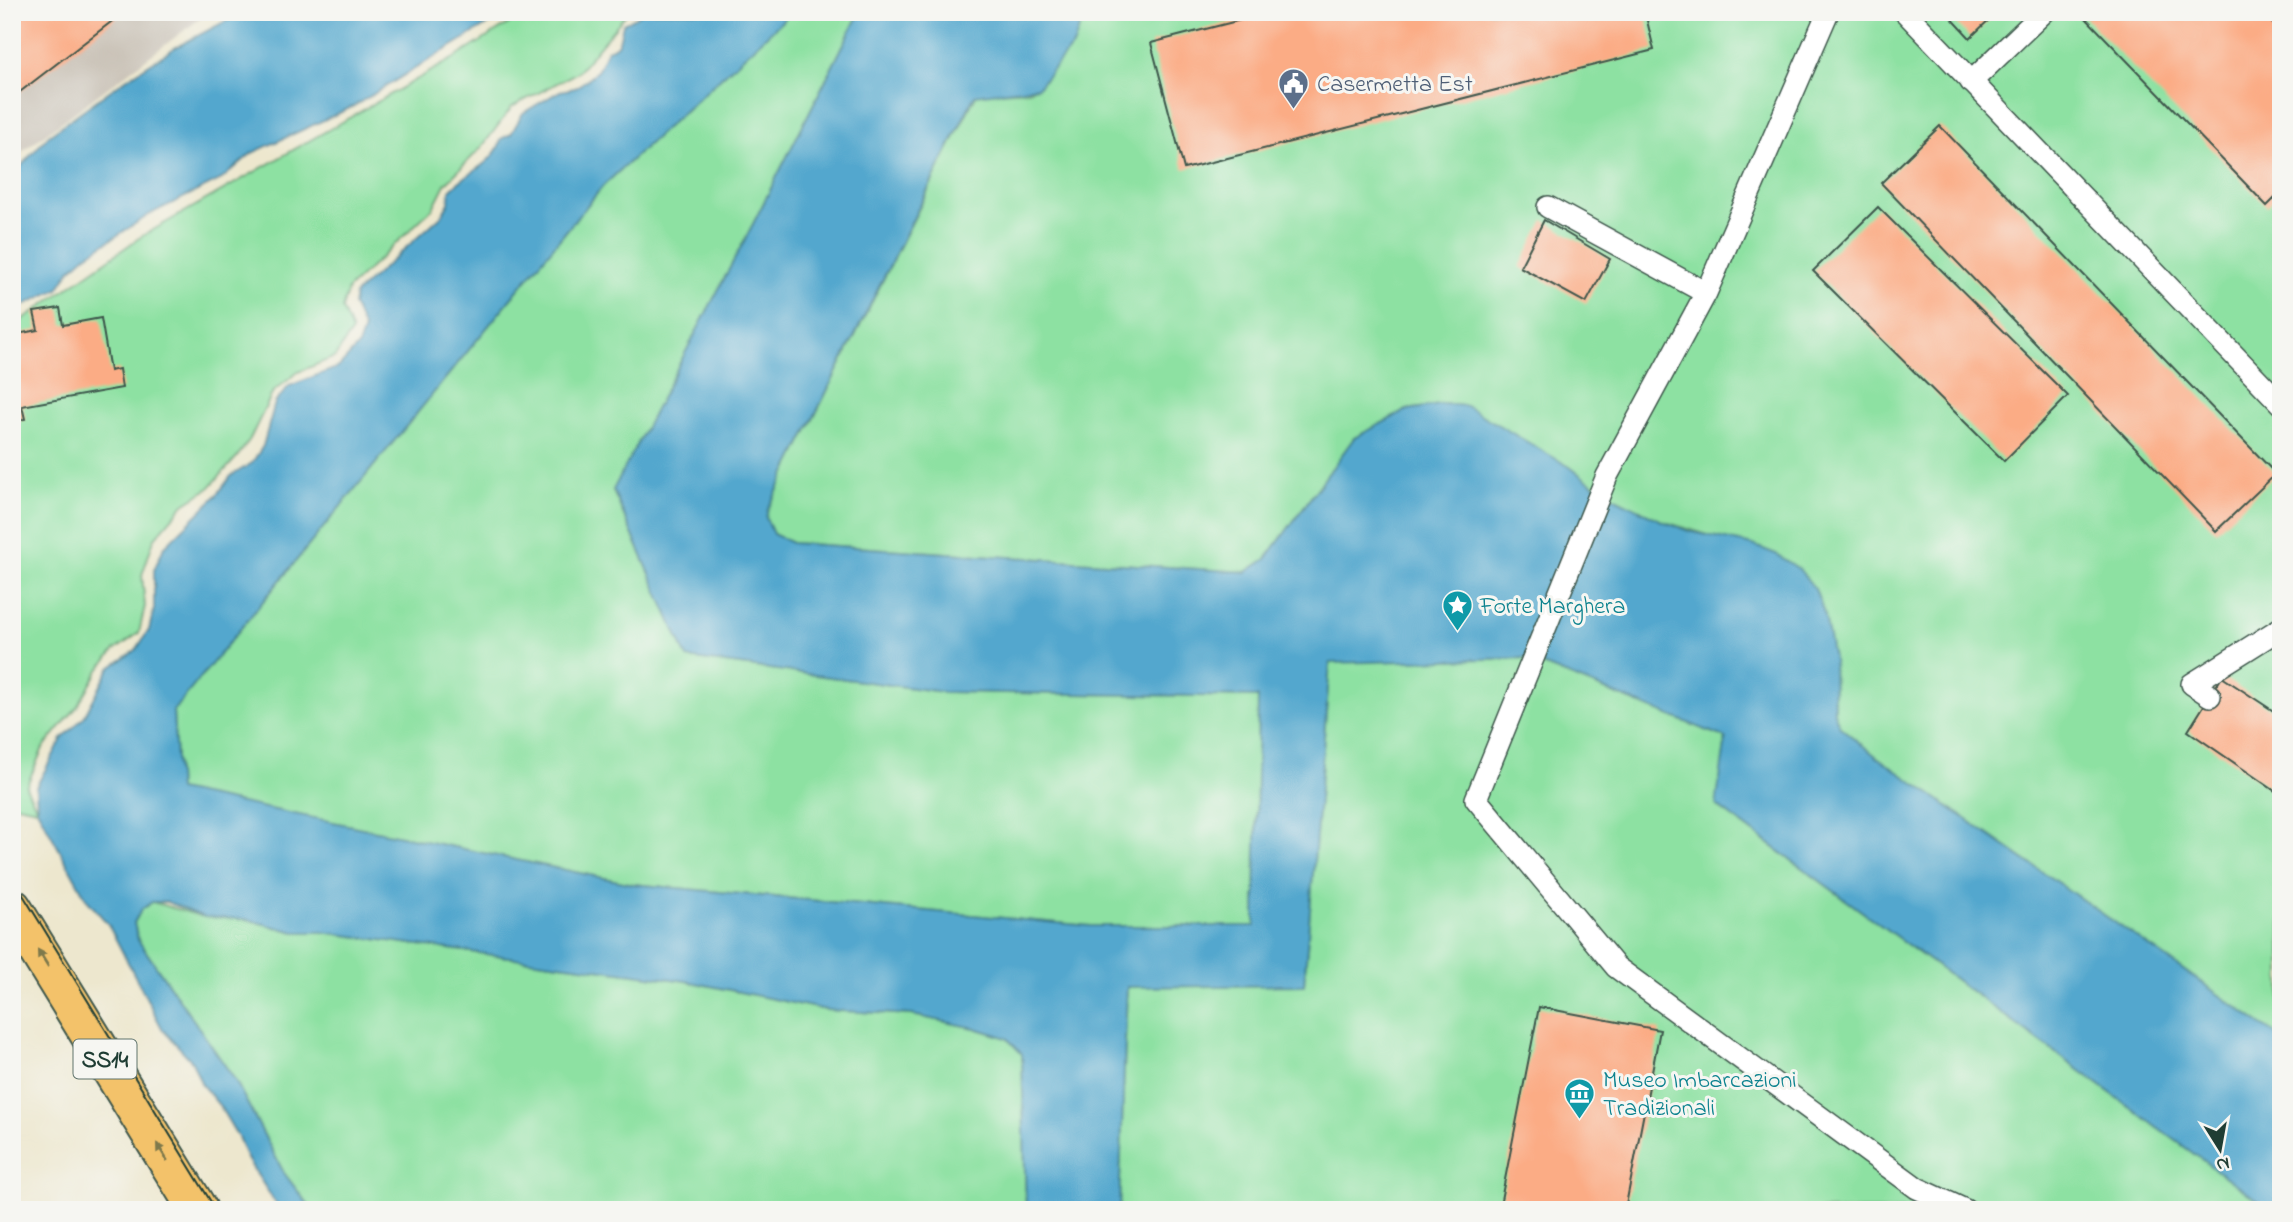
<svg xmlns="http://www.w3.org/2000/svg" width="2293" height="1222" font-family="'Indie Flower',sans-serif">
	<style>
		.industrial { fill: #cac3b8 }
		.green { fill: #8de1a2; stroke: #568f6b; stroke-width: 2 }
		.water { fill: #52a7ce; stroke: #387281; stroke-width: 2 }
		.building { fill: #fbac85 }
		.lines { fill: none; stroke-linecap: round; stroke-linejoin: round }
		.pedestrian-casing { stroke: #3e564b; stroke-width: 24 }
		.primary-casing { stroke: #3e564b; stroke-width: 42 }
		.pedestrian { stroke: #fff; stroke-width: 21 }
		.primary { stroke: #f3c26a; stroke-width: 38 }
		.tram { stroke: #1f3d34; stroke-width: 2 }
		.oneway { fill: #7e794c }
		.labels { text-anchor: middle; stroke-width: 6; stroke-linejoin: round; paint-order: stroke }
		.shield { fill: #f6f6f2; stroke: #60746d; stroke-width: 2 }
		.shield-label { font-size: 23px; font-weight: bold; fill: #1f3d34 }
		.service-label { font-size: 24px; fill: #4e5e75; stroke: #f6f6f2; text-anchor: start }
		.culture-label { font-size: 24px; fill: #0d838f; stroke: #f6f6f2; text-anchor: start }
	</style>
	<rect width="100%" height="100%" fill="#f6f6f2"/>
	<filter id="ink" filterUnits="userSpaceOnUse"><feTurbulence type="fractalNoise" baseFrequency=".0143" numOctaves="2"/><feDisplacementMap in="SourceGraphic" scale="14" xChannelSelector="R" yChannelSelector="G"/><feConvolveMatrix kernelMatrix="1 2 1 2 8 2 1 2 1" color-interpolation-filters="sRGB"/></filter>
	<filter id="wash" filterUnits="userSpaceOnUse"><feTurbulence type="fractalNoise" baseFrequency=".00686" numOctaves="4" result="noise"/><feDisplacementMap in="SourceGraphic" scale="28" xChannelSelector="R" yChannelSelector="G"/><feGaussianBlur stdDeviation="1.57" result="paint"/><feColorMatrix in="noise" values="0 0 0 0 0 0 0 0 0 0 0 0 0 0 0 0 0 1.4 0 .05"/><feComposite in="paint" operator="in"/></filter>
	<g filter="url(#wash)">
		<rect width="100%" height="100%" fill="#ede7ce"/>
		<path class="industrial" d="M 12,12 L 209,12 L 12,159 Z"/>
		<path class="green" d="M 527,12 L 628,12 L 578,72 L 512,107 L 481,148 L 445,184 L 433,208 L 348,289 L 342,309 L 352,331 L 335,357 L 298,372 L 273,392 L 250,439 L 237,457 L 209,488 L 184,504 L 154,539 L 142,575 L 145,606 L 139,633 L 114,651 L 99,670 L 77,707 L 43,748 L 26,787 L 37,809 L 12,804 L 12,327 L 139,238 L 461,54 Z
			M 792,12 L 860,12 L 753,224 L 613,491 L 688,658 L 943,692 L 1258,697 L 1255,926 L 1091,926 L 633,884 L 178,790 L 173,711 L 603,186 Z
			M 1084,12 L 2281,12 L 2281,1038 L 1877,757 L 1840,727 L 1834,713 L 1833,658 L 1815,589 L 1718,538 L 1662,521 L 1601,491 L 1570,467 L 1445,404 L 1407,410 L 1354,438 L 1266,559 L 1246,572 L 792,543 L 773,534 L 765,518 L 768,509 L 977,93 L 1031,90 L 1074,44 Z
			M 1525,658 L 1726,738 L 1717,806 L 2271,1210 L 1119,1210 L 1127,986 L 1304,985 L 1330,662 Z
			M 152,902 L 204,917 L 245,919 L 295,932 L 322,932 L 686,981 L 826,1010 L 912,1015 L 975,1028 L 1007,1038 L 1022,1054 L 1026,1210 L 312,1210 L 284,1173 L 235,1080 L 138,940 L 134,923 L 141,910 Z"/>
		<path class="water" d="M 243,12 L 508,12 L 352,107 L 252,153 L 222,179 L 152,213 L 87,255 L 71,269 L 58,289 L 12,311 L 12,176 L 49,135 L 126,79 L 176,47 Z
			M 644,12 L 792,12 L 603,186 L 173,711 L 178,790 L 633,884 L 1091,926 L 1255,926 L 1258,697 L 943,692 L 687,658 L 613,490 L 753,224 L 860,12 L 1084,12 L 1074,44 L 1038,87 L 975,95 L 768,509 L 766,518 L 773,534 L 792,543 L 1246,572 L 1266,559 L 1354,438 L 1407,410 L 1445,404 L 1466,406 L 1570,467 L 1601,491 L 1662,521 L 1689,531 L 1753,545 L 1776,554 L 1799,569 L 1815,589 L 1825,616 L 1833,658 L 1834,713 L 1840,727 L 1877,757 L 2281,1038 L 2281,1210 L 2271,1210 L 1716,805 L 1726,738 L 1525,658 L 1330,663 L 1304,985 L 1127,987 L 1119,1210 L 1026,1210 L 1022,1054 L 1007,1038 L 975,1028 L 912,1015 L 826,1010 L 686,981 L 322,932 L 295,932 L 245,919 L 204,917 L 167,902 L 152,902 L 141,910 L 134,923 L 138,940 L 235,1080 L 284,1173 L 312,1210 L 280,1210 L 247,1159 L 238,1137 L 219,1105 L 202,1085 L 192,1061 L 163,1030 L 108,924 L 87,900 L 37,809 L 36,787 L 62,739 L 84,717 L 110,668 L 136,650 L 149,630 L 154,609 L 154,570 L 164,547 L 216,496 L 231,476 L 252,463 L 263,446 L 275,403 L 289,386 L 339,367 L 358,346 L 364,329 L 353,305 L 355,294 L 441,216 L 449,203 L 450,190 C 465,173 497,163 501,139 L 511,134 L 523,113 L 560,91 L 575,88 L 588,79 L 598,70 L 607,50 C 623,45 619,37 623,24 Z"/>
		<g id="blocks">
			<path class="building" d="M 12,12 L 124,12 L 12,98 Z
				M 1272,12 L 1645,12 L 1654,50 L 1184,169 L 1151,43 Z
				M 1946,12 L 1997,12 L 1970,38 Z
				M 2080,12 L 2261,12 L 2281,32 L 2281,192 L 2267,206 Z
				M 1940,126 L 2276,474 L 2216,531 L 1881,183 Z
				M 1878,207 L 2068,396 L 2004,461 L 1813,271 Z
				M 1544,220 L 1610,259 L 1586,303 L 1520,267 Z
				M 60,308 L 63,325 L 101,318 L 110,371 L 119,369 L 122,388 L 22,406 L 25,419 L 12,421 L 12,398 L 16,397 L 12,335 L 38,330 L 34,312 Z
				M 2222,677 L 2281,716 L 2281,795 L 2188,731 Z
				M 1539,1007 L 1660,1030 L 1625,1210 L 1499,1210 Z"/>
		</g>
	</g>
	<g filter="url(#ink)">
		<use href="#blocks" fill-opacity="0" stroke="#3e564b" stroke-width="2"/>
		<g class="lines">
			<defs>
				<path id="pedestrian" d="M 1828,12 L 1706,293 L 1607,476 L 1476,799 L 1616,967 L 1917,1188 L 1965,1210
					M 1905,12 L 2281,404
					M 1971,82 L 2044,12
					M 1548,207 L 1706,293
					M 2210,696 L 2192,684 L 2281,628"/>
				<path id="primary" d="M 12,908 L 198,1210"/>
			</defs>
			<use href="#pedestrian" class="pedestrian-casing"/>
			<use href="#primary" class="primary-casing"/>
			<use href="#pedestrian" class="pedestrian"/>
			<use href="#primary" class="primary"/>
			<path class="tram" d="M 12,877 L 216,1210"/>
		</g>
		<defs><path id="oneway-solid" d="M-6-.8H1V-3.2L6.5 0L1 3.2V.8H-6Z" transform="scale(1.75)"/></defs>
		<g class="oneway">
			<use href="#oneway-solid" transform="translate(43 958) rotate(-122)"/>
			<use href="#oneway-solid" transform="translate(162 1152) rotate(-122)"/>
		</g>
	</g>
	<defs>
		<symbol id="civic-pin" viewBox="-11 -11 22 30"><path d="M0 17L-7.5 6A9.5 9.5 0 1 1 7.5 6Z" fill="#5c6f8a" stroke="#f6f6f2"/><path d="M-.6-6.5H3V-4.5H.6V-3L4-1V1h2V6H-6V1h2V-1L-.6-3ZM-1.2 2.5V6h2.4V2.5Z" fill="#fff"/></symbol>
		<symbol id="sight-pin" viewBox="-11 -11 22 30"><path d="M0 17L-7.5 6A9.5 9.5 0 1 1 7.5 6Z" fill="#0f9aa8" stroke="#f6f6f2"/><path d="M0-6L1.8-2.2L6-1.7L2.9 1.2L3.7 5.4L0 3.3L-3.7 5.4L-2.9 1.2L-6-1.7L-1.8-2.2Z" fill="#fff"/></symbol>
		<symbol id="museum-pin" viewBox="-11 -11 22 30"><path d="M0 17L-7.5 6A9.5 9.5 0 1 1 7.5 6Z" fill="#0f9aa8" stroke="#f6f6f2"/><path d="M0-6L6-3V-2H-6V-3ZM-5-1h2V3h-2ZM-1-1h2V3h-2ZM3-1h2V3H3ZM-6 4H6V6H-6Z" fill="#fff"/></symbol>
	</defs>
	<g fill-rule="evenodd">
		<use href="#civic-pin" x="1276" y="66" width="35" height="47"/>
		<use href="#sight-pin" x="1440" y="588" width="35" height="47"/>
		<use href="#museum-pin" x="1562" y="1076" width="35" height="47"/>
	</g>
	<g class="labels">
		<rect class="shield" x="73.5" y="1039.5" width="63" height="39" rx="5"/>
		<g class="shield-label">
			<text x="105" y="1067">SS14</text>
		</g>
		<g class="service-label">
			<text x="1317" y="91">Casermetta Est</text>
		</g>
		<g class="culture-label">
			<text x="1480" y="613">Forte Marghera</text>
			<text x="1603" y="1087">Museo Imbarcazioni<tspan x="1603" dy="28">Tradizionali</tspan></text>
		</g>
	</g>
	<rect width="2293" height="1222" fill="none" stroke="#f6f6f2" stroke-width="42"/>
	<g transform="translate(2220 1149) rotate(169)" stroke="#f6f6f2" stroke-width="5" paint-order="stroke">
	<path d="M0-5L12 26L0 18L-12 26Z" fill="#1f3d34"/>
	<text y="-10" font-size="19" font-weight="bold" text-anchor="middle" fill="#1f3d34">N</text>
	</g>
</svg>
